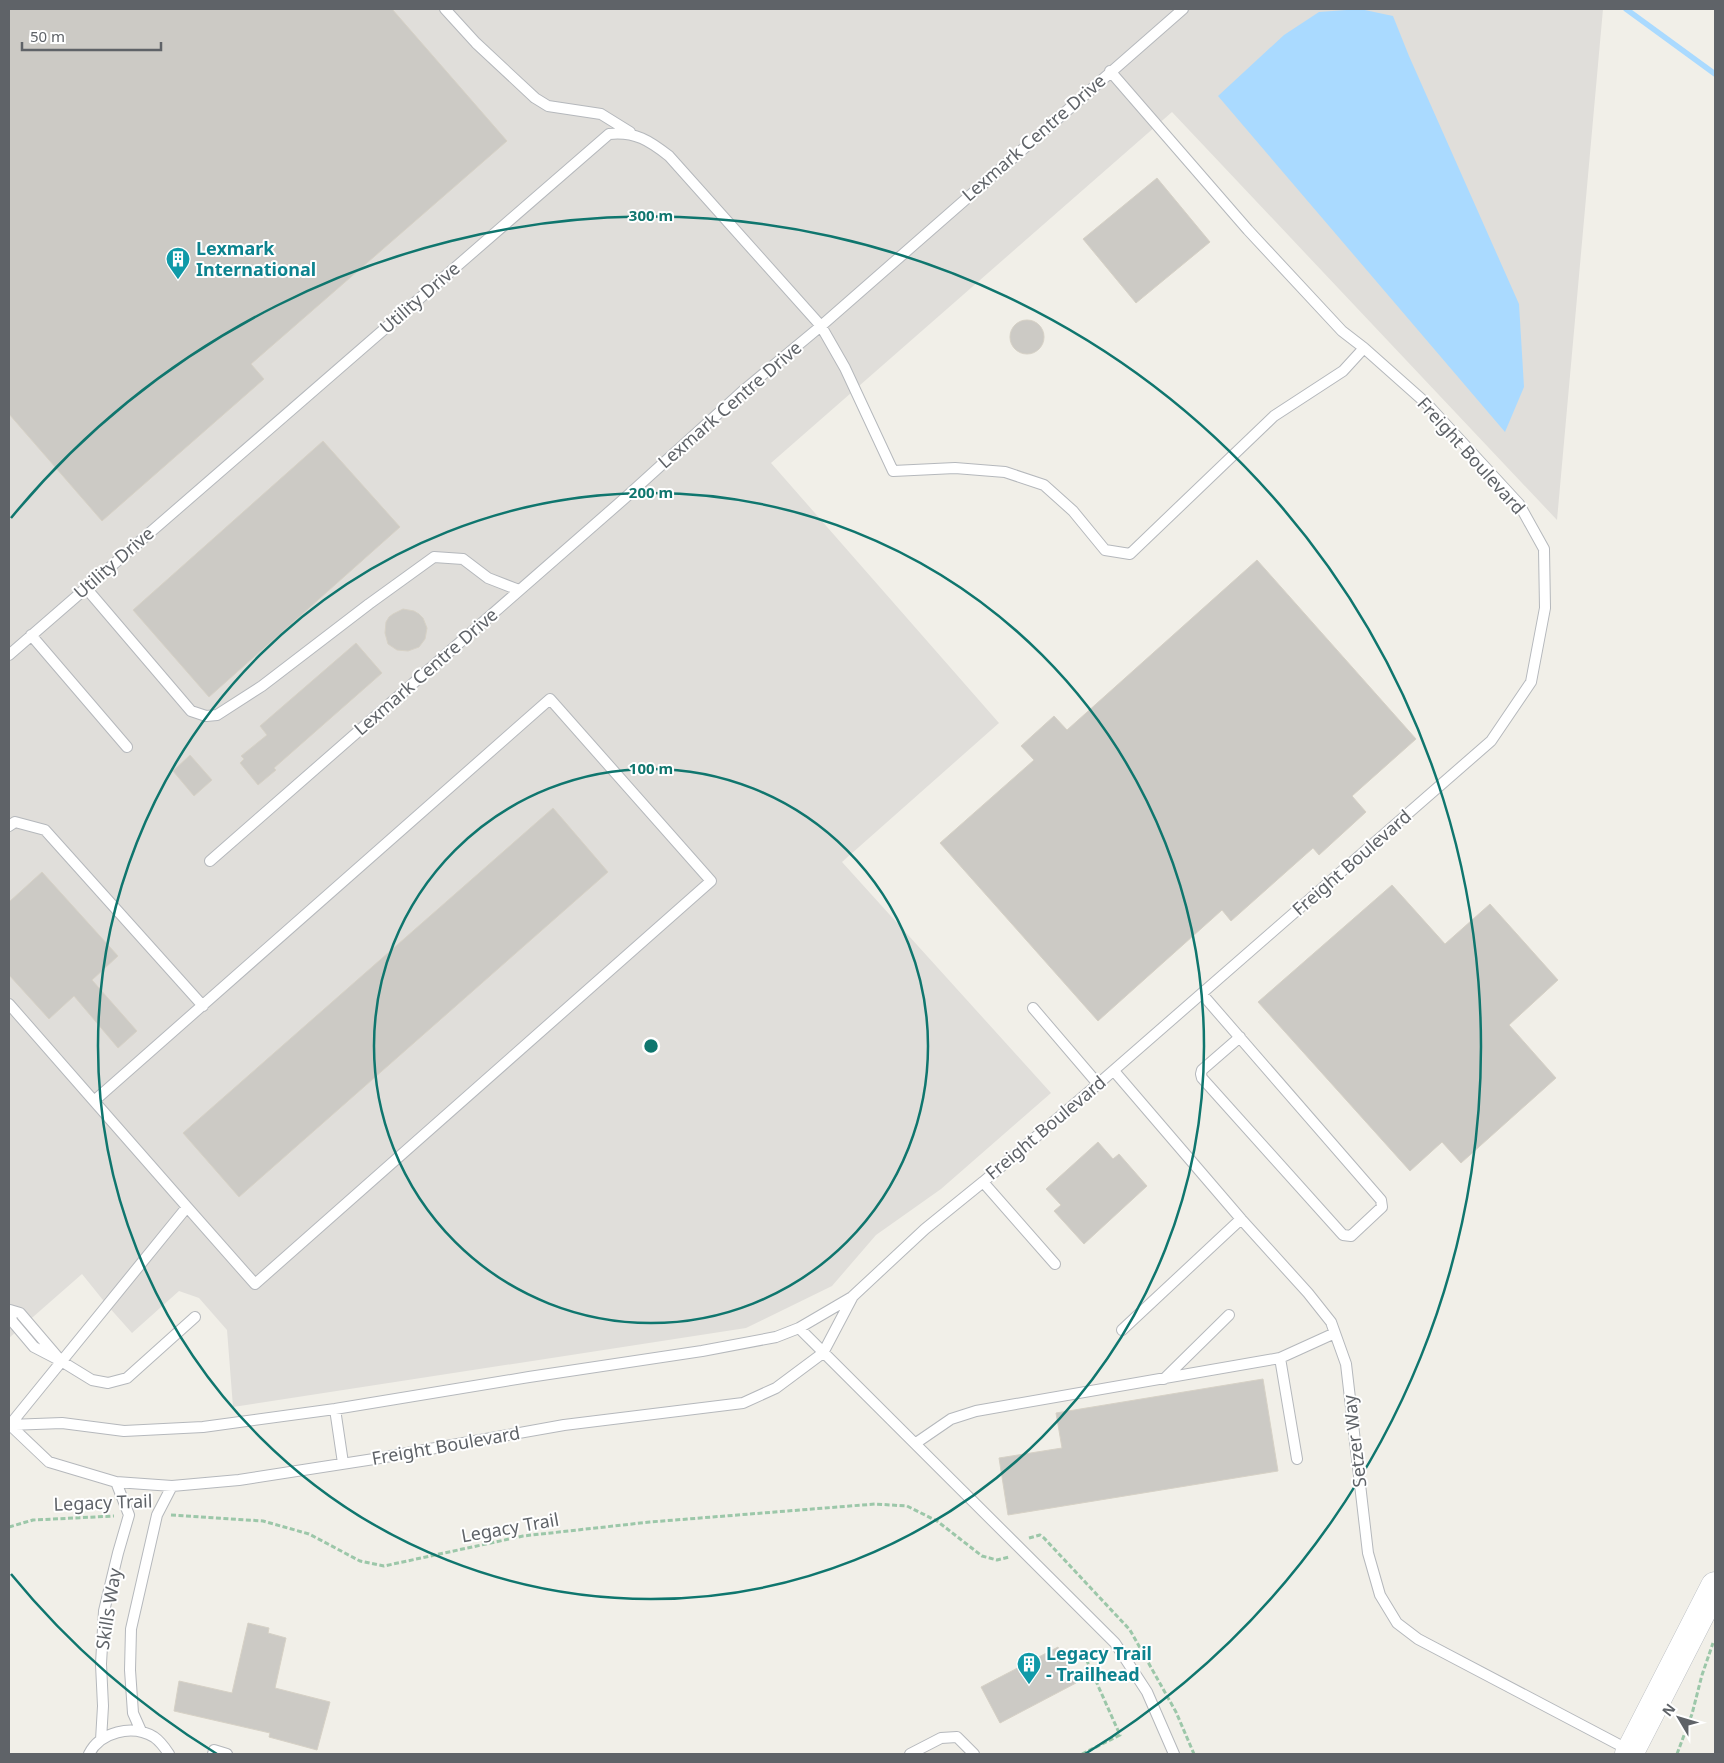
<svg xmlns="http://www.w3.org/2000/svg" width="1724" height="1763" font-family="'Noto Sans',sans-serif">
	<style>
		.industrial { fill: #e0deda }
		.water { fill: #aadaff }
		.lines { fill: none; stroke-linecap: round; stroke-linejoin: round }
		.stream { stroke: #aadaff; stroke-width: 5.5 }
		.building { fill: #cccac5; stroke: #d6d1c6 }
		.service-casing { stroke: #b5b8bc; stroke-width: 12 }
		.secondary-casing { stroke: #b6babf; stroke-width: 29 }
		.path { stroke: #9cc7a9; stroke-width: 3; stroke-dasharray: 5 2.5; stroke-linecap: butt }
		.service { stroke: #fff; stroke-width: 10 }
		.secondary { stroke: #fff; stroke-width: 28 }
		.ring { fill: none; stroke: #0f766e; stroke-width: 2.5 }
		.labels { text-anchor: middle; stroke-width: 4; stroke-linejoin: round; paint-order: stroke }
		.street-label { font-size: 18px; fill: #5f6368; stroke: #fff }
		.culture-label { font-size: 18px; font-weight: bold; fill: #0d838f; stroke: #fff; text-anchor: start }
		.centre { fill: #0f766e; stroke: #fff; stroke-width: 2.5 }
		.ring-label { font-size: 15px; text-anchor: middle; font-weight: bold; fill: #0f766e; stroke: #fff; stroke-width: 4; stroke-linejoin: round; paint-order: stroke }
	</style>
	<rect width="100%" height="100%" fill="#f1efe8"/>
	<path class="industrial" d="M 9,9 L 1603,9 L 1557,520 L 1172,112 L 771,463 L 999,723 L 842,862 L 1051,1093 L 941,1189 L 876,1235 L 832,1286 L 746,1328 L 233,1407 L 227,1330 L 199,1298 L 179,1291 L 132,1333 L 107,1305 L 82,1274 L 9,1338 Z"/>
	<path class="water" d="M 1360,9 L 1393,16 L 1409,56 L 1519,304 L 1524,387 L 1505,432 L 1218,96 L 1284,35 L 1319,12 Z"/>
	<g class="lines">
		<path class="stream" d="M 1626,9 L 1715,74"/>
	</g>
	<path class="building" d="M 9,9 L 392,9 L 507,141 L 251,364 L 264,379 L 102,521 L 9,414 Z
		M 1157,178 L 1210,242 L 1136,303 L 1083,239 Z
		M1010 337a17 17 0 1 1 34 0a17 17 0 1 1-34 0Z
		M 323,441 L 400,527 L 209,697 L 133,610 Z
		M 1257,560 L 1416,739 L 1352,796 L 1366,812 L 1319,855 L 1313,848 L 1231,921 L 1222,910 L 1098,1021 L 940,843 L 1034,760 L 1021,746 L 1054,716 L 1067,730 Z
		M 403,609 L 414,611 L 419,614 L 423,618 L 427,628 L 425,639 L 419,647 L 408,651 L 397,650 L 388,644 L 385,633 L 386,622 L 389,617 L 393,614 Z
		M 356,643 L 382,673 L 274,768 L 276,770 L 258,785 L 240,763 L 244,759 L 241,756 L 267,735 L 260,726 Z
		M 190,755 L 212,780 L 194,796 L 173,771 Z
		M 553,808 L 608,872 L 239,1197 L 183,1133 Z
		M 42,872 L 118,956 L 92,980 L 137,1031 L 118,1048 L 74,996 L 49,1019 L 9,975 L 9,902 Z
		M 1392,885 L 1445,944 L 1490,904 L 1558,980 L 1509,1025 L 1556,1078 L 1461,1163 L 1442,1142 L 1410,1171 L 1258,1002 Z
		M 1098,1142 L 1113,1159 L 1119,1154 L 1147,1186 L 1084,1244 L 1054,1211 L 1061,1205 L 1046,1189 Z
		M 1263,1379 L 1278,1471 L 1008,1515 L 999,1458 L 1062,1448 L 1056,1413 Z
		M 248,1623 L 269,1628 L 268,1633 L 286,1638 L 275,1688 L 330,1702 L 317,1750 L 269,1737 L 270,1733 L 174,1711 L 179,1681 L 232,1693 Z
		M 1058,1647 L 1076,1683 L 1000,1723 L 981,1687 Z"/>
	<g class="lines">
		<defs>
			<path id="service" d="M 445,9 L 476,43 L 535,98 L 548,106 L 601,114 L 630,132
				M 86,588 L 191,711 L 206,716 L 217,715 L 262,686 L 369,604 L 434,557 L 463,559 L 488,578 L 519,590
				M 31,635 L 127,747
				M 9,655 L 609,134 C 635,131 650,141 669,156 L 821,326 L 845,368 L 893,471 L 955,468 L 1005,472 L 1044,485 L 1073,511 L 1105,550 L 1130,554 L 1274,416 L 1343,371 L 1364,348
				M 9,826 L 15,822 L 45,830 L 203,1006
				M 210,861 L 625,498 L 744,390 L 821,326 L 1183,9
				M 1202,994 L 1381,1200 L 1382,1207 L 1351,1236 L 1343,1235 L 1202,1078 L 1201,1074 L 1202,1070 L 1240,1037
				M 9,1004 L 94,1101
				M 1033,1008 L 1098,1084
				M 1114,1071 L 1241,1219 L 1308,1293 L 1331,1322 L 1346,1364 L 1368,1553 L 1380,1595 L 1397,1623 L 1418,1639 L 1629,1750
				M 983,1182 L 1055,1264
				M 799,1328 L 1115,1643 L 1147,1692 L 1174,1754
				M 1122,1330 L 1241,1219
				M 1280,1358 L 1297,1459
				M 61,1361 L 20,1313 L 10,1310 L 12,1321 L 34,1347 L 61,1361 L 92,1380 L 108,1383 L 127,1378 L 195,1317
				M 1164,1379 L 1229,1315
				M 335,1409 L 343,1463
				M 9,1424 L 49,1462 L 116,1482 L 172,1486 L 239,1480 L 374,1459 L 564,1425 L 743,1403 L 776,1388 L 823,1353 L 852,1298
				M 9,1425 L 62,1423 L 124,1431 L 203,1427 L 335,1409 L 529,1377 L 702,1351 L 776,1337 L 799,1328 L 852,1297 L 925,1229 L 983,1182 L 1098,1084 L 1491,741 L 1531,682 L 1545,608 L 1544,549 L 1519,504 L 1427,404 L 1364,348 L 1342,331 L 1248,230 L 1110,71
				M 9,1426 L 187,1207 L 94,1101 L 550,699 L 711,881 L 255,1284 L 187,1207
				M 916,1443 L 951,1419 L 976,1411 L 1280,1358 L 1335,1333
				M 141,1731 L 133,1713 L 130,1670 L 131,1629 L 157,1515 L 172,1486
				M 101,1740 L 103,1706 L 101,1664 L 104,1611 L 118,1553 L 129,1515 L 116,1482
				M 89,1754 C 100,1732 132,1724 154,1737 C 160,1741 165,1748 169,1754
				M 213,1754 L 214,1750 L 227,1754
				M 910,1754 L 941,1738 L 957,1737 L 974,1754"/>
			<path id="secondary" d="M 1629,1754 L 1715,1586"/>
		</defs>
		<use href="#service" class="service-casing"/>
		<use href="#secondary" class="secondary-casing"/>
		<path class="path" d="M 171,1515 L 263,1521 L 309,1534 L 360,1561 L 384,1566 L 523,1536 L 650,1522 L 875,1504 L 907,1506 L 937,1521 L 982,1556 L 997,1560 L 1009,1557
			M 9,1527 L 33,1520 L 114,1516
			M 1029,1538 L 1040,1535 L 1044,1538 L 1130,1630 L 1176,1712 L 1194,1754
			M 1082,1754 L 1120,1735 L 1087,1661 L 1104,1650
			M 1677,1754 L 1692,1714 L 1702,1675 L 1713,1643"/>
		<use href="#service" class="service"/>
		<use href="#secondary" class="secondary"/>
	</g>
	<g class="ring">
		<circle cx="651" cy="1046" r="277"/>
		<circle cx="651" cy="1046" r="553"/>
		<path d="M217 1754A830 830 0 0 1 11 1574M11 518A830 830 0 1 1 1085 1754"/>
	</g>
	<defs>
		<symbol id="building-pin" viewBox="-11 -11 22 30"><path d="M0 17L-7.5 6A9.5 9.5 0 1 1 7.5 6Z" fill="#0f9aa8" stroke="#fff"/><path d="M-4-6H4V6H1V3H-1V6H-4ZM-2.5-4.3h1.7v1.8h-1.7ZM.8-4.3h1.7v1.8H.8ZM-2.5-1h1.7V.8h-1.7ZM.8-1h1.7V.8H.8Z" fill="#fff"/></symbol>
	</defs>
	<g fill-rule="evenodd">
		<use href="#building-pin" x="164" y="245" width="28" height="38"/>
		<use href="#building-pin" x="1015" y="1650" width="28" height="38"/>
	</g>
	<g class="labels">
		<g class="street-label">
			<text transform="translate(1034 138) rotate(-41)" y="6">Lexmark Centre Drive</text>
			<text transform="translate(420 298) rotate(-41)" y="6">Utility Drive</text>
			<text transform="translate(730 405) rotate(-41)" y="6">Lexmark Centre Drive</text>
			<text transform="translate(1471 456) rotate(48)" y="6">Freight Boulevard</text>
			<text transform="translate(114 563) rotate(-41)" y="6">Utility Drive</text>
			<text transform="translate(426 672) rotate(-41)" y="6">Lexmark Centre Drive</text>
			<text transform="translate(1352 863) rotate(-41)" y="6">Freight Boulevard</text>
			<text transform="translate(1046 1128) rotate(-40)" y="6">Freight Boulevard</text>
			<text transform="translate(1355 1441) rotate(-97)" y="6">Setzer Way</text>
			<text transform="translate(446 1446) rotate(-10)" y="6">Freight Boulevard</text>
			<text transform="translate(103 1503) rotate(-2)" y="6">Legacy Trail</text>
			<text transform="translate(510 1528) rotate(-10)" y="6">Legacy Trail</text>
			<text transform="translate(109 1609) rotate(-81)" y="6">Skills Way</text>
		</g>
		<g class="culture-label">
			<text x="196" y="255">Lexmark<tspan x="196" dy="21">International</tspan></text>
			<text x="1046" y="1660">Legacy Trail<tspan x="1046" dy="21">- Trailhead</tspan></text>
		</g>
	</g>
	<circle cx="651" cy="1046" r="8" class="centre"/>
	<g class="ring-label">
		<text x="651" y="221">300 m</text>
		<text x="651" y="498">200 m</text>
		<text x="651" y="774">100 m</text>
	</g>
	<rect width="1724" height="1763" fill="none" stroke="#5f6368" stroke-width="20"/>
	<g transform="translate(1679 1718) rotate(308)" stroke="#ffffff" stroke-width="4" paint-order="stroke">
	<path d="M0-4L9 19L0 12L-9 19Z" fill="#5f6368"/>
	<text y="-8" font-size="14" font-weight="bold" text-anchor="middle" fill="#5f6368">N</text>
	</g>
	<path d="M22 42v8h139v-8" fill="none" stroke="#5f6368" stroke-width="2.5"/>
	<text x="30" y="42" font-size="15" fill="#5f6368" stroke="#ffffff" stroke-width="4" paint-order="stroke">50 m</text>
</svg>
